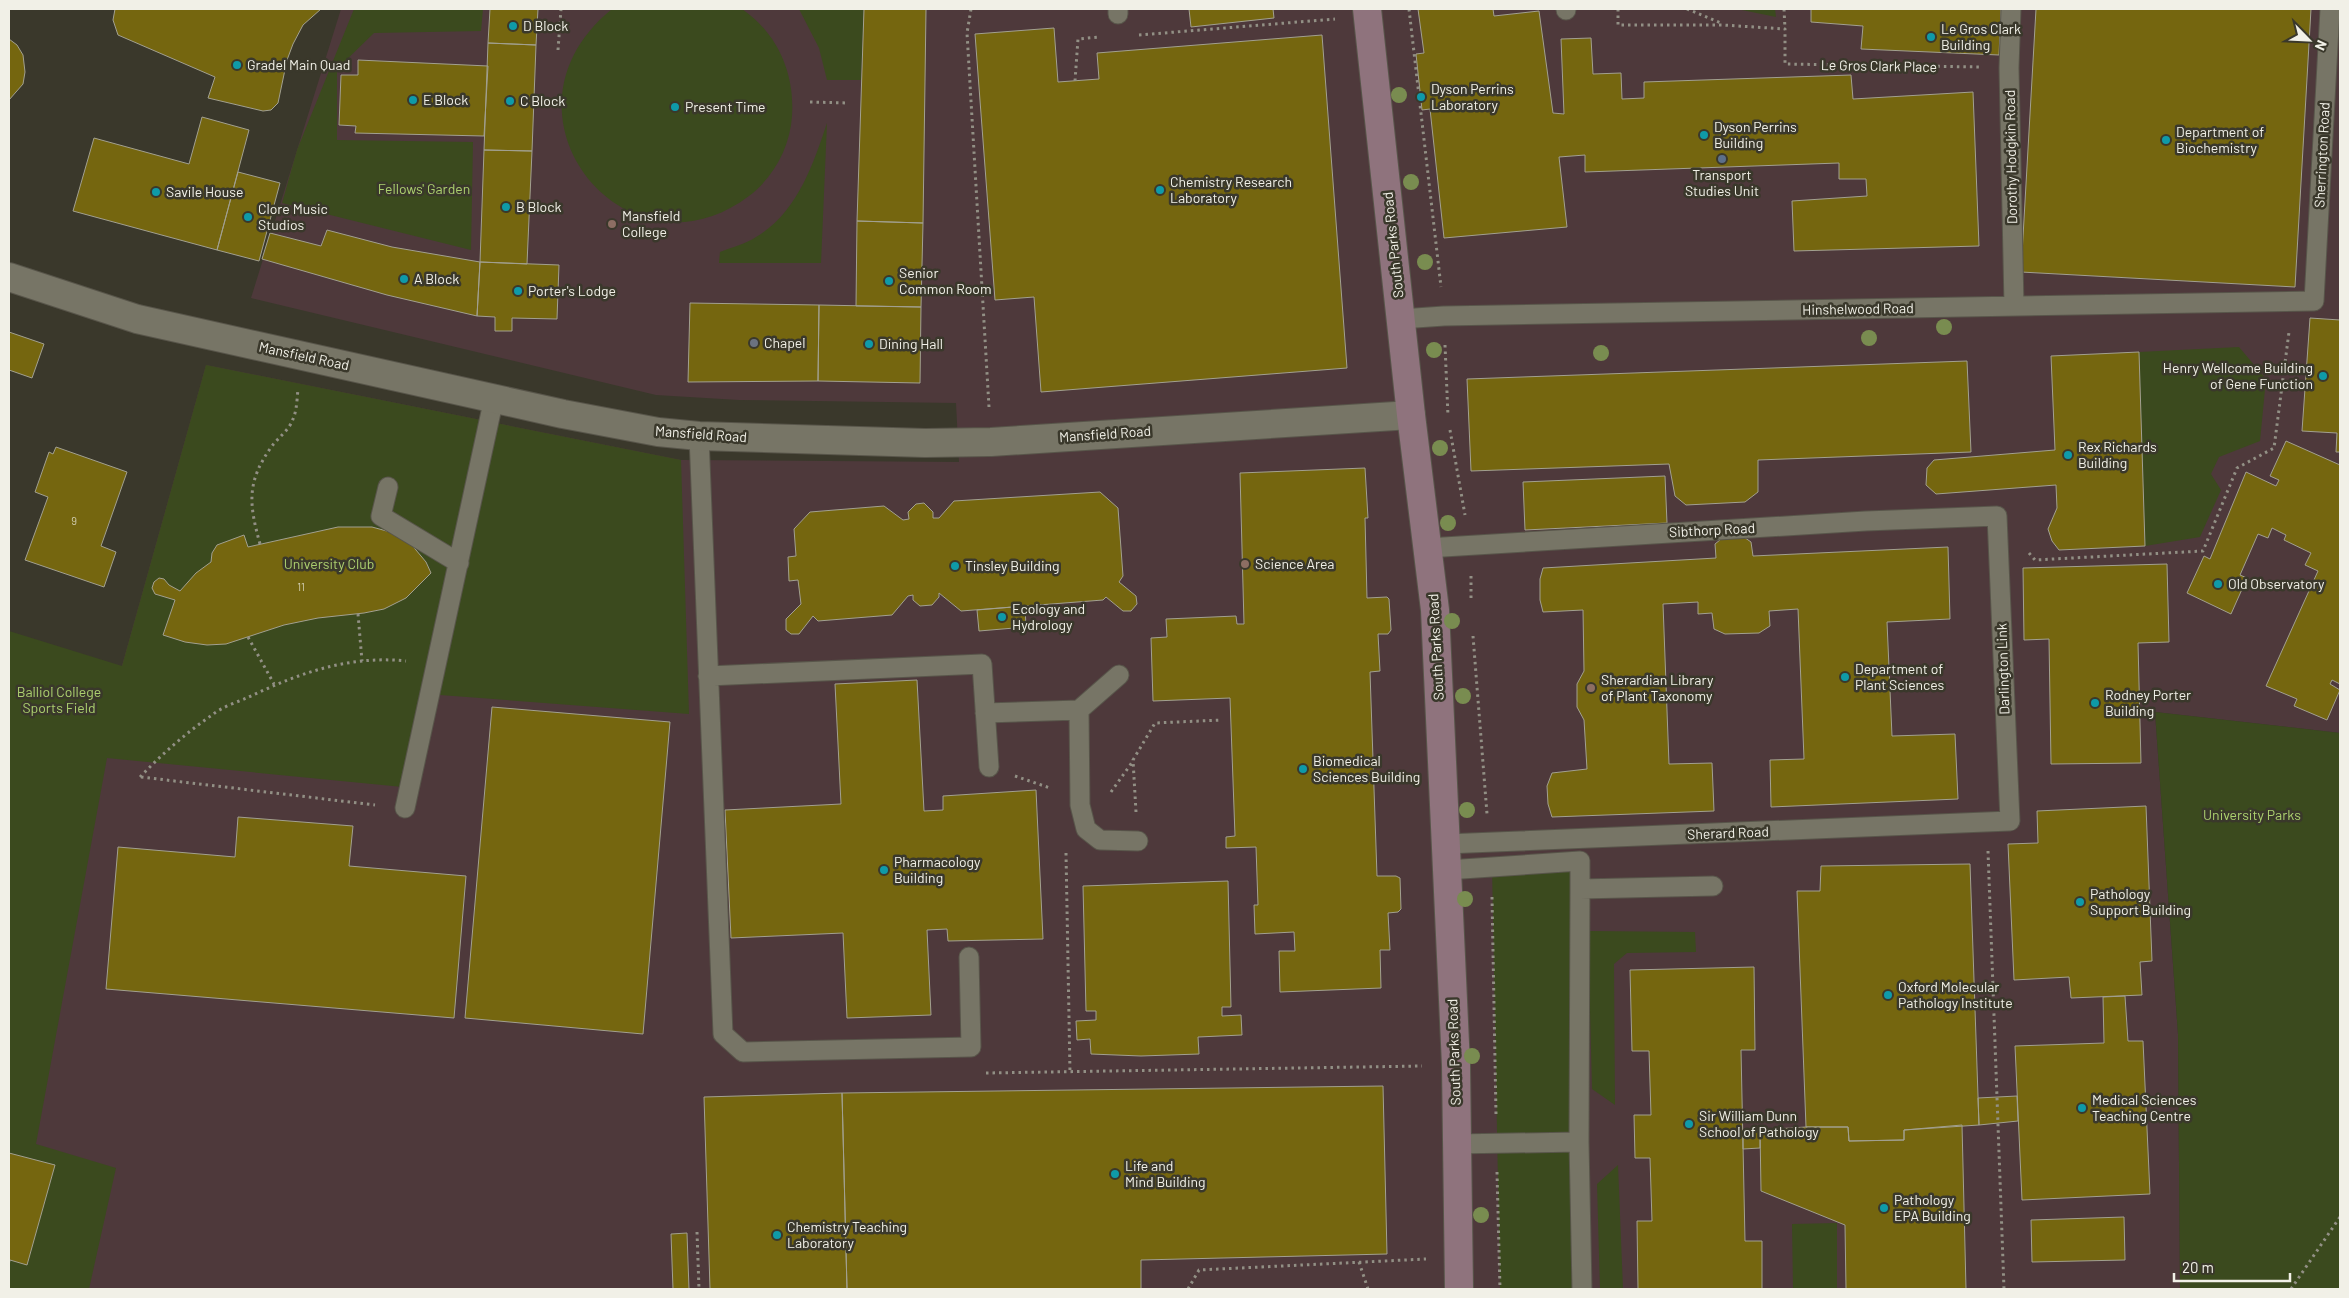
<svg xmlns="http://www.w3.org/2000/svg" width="2349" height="1298" font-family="Barlow,sans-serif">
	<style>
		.education { fill: #4e393b }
		.green { fill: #3b4a1e }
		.building { fill: #75660f; stroke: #a2a090 }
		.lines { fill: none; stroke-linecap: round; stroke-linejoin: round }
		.lane-casing { stroke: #58554a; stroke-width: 21 }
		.street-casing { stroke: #58554a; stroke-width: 30 }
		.secondary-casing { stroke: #58554a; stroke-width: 30 }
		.path { stroke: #929085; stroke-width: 3; stroke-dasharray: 2.5 4; stroke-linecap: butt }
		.lane { stroke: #777566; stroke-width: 19 }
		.street { stroke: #777566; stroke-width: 28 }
		.secondary { stroke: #8f737d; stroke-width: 28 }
		.tree { fill: #798c50 }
		.culture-dot { fill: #0f9aa8; stroke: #3a382b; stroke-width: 2 }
		.service-dot { fill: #5c6f8a; stroke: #3a382b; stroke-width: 2 }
		.education-dot { fill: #8d6e63; stroke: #3a382b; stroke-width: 2 }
		.worship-dot { fill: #6b7280; stroke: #3a382b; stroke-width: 2 }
		.labels { text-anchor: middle; stroke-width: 5; stroke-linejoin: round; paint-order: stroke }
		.number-label { font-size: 11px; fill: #d2ceb1 }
		.poi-label { font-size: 14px; fill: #f1f0e7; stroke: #3a382b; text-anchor: start }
		.street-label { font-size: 14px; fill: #f1f0e7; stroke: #3a382b }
		.park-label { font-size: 14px; fill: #acd06f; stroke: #3a382b }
	</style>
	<rect width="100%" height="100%" fill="#3a382b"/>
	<path class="education" d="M 341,9 L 2340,9 L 2340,733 L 2155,712 L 2178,1034 L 2180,1289 L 9,1289 L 9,1049 L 97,755 L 206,365 L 681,460 L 959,462 L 956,403 L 739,400 L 656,395 L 251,298 Z"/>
	<path class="green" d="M 354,9 L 483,9 L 481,31 L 374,33 L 337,69 L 337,140 L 473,142 L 471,250 L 282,203 L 297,150 Z
		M 612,9 L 742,9 C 777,33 795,73 792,116 C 790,147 774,177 749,196 C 626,289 484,113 612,9 Z
		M 799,9 L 864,9 L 861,80 L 827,80 L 819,48 Z
		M 1737,9 L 1775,9 L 1776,17 Z
		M 827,123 L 821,263 L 719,263 L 720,252 C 732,247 746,244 756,237 C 797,213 813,165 827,123 Z
		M 2239,347 L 2266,379 L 2260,441 L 2219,457 L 2211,474 L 2221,490 L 2200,537 L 2145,546 L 2139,352 Z
		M 206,365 L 681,460 L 689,714 L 440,695 L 413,788 L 107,758 L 36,1144 L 116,1168 L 89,1289 L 9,1289 L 9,631 L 122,666 Z
		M 2155,712 L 2340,733 L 2340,1289 L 2180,1289 L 2178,1034 Z
		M 1580,861 L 1582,1289 L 1500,1289 L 1492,866 Z
		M 1588,931 L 1695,932 L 1696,952 L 1627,953 L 1614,964 L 1615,1105 L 1592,1089 Z
		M 1618,1165 L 1623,1289 L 1600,1289 L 1597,1184 Z
		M 1837,1223 L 1837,1289 L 1793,1289 L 1792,1224 Z"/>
	<path class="building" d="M 115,9 L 321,9 L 303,25 L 293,44 L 287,60 L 278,103 L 271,110 L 263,111 L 208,98 L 215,77 L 118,35 L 113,20 Z
		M 490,9 L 538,9 L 536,45 L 488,43 Z
		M 864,9 L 926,9 L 923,223 L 857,221 Z
		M 1189,9 L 1273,9 L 1274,18 L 1191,27 Z
		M 1418,9 L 1493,9 L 1494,16 L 1539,11 L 1553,113 L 1564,114 L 1561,39 L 1591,38 L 1593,74 L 1621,73 L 1622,99 L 1644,98 L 1644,82 L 1851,75 L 1853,99 L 1973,92 L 1979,246 L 1794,251 L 1792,201 L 1867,196 L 1866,179 L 1839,179 L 1839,163 L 1585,172 L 1585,155 L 1559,157 L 1567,227 L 1444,238 L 1430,109 L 1422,110 L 1416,54 L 1424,53 Z
		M 1811,9 L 2001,9 L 1999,55 L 1861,49 L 1863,26 L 1811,22 Z
		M 2036,9 L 2311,9 L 2295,287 L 2021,272 Z
		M 1054,28 L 1058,82 L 1099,79 L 1097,53 L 1322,35 L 1347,368 L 1041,392 L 1034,297 L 995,300 L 975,34 Z
		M 9,39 L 17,45 L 23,55 L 25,72 L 23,84 L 9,100 Z
		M 488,43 L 536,45 L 532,151 L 484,150 Z
		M 358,60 L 488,66 L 484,136 L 355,133 L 356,126 L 339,125 L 341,75 L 358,75 Z
		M 202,117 L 249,130 L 217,250 L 73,211 L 94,138 L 189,164 Z
		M 484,150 L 532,151 L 527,264 L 480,262 Z
		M 238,172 L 280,183 L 259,261 L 217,250 Z
		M 857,221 L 923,223 L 921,307 L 856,306 Z
		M 327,230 L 392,247 L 480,262 L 477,316 L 387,295 L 262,259 L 270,233 L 321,246 Z
		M 480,262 L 559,265 L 557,319 L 512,318 L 512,331 L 495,331 L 495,317 L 477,316 Z
		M 690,303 L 819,305 L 818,381 L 688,382 Z
		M 819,305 L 921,307 L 920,383 L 818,381 Z
		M 2310,318 L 2340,320 L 2340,452 L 2336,452 L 2337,433 L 2302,431 Z
		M 9,332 L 44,344 L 32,378 L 9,370 Z
		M 2139,352 L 2145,546 L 2059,550 L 2052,541 L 2048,529 L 2057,508 L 2056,485 L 1936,494 L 1926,485 L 1927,468 L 1934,460 L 2055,450 L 2051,356 Z
		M 1967,361 L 1971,452 L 1758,460 L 1758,492 L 1745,502 L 1686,505 L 1675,496 L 1669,464 L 1471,471 L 1467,379 Z
		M 2286,441 L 2340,465 L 2340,684 L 2332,680 L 2330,684 L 2340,690 L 2327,720 L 2294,706 L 2297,699 L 2266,686 L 2318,571 L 2305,565 L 2311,553 L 2284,540 L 2286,535 L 2272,528 L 2268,538 L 2258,534 L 2240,575 L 2247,578 L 2231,614 L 2187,593 L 2204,556 L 2210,559 L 2246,472 L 2276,486 L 2279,480 L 2270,476 Z
		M 56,447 L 127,472 L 101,546 L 116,552 L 104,587 L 25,560 L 48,497 L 35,492 L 49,452 L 53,454 Z
		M 1365,468 L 1368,518 L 1365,518 L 1367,598 L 1387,597 L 1389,599 L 1391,630 L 1388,634 L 1378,634 L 1380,671 L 1370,672 L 1377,876 L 1396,876 L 1400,878 L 1401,909 L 1398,912 L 1388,913 L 1390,950 L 1380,950 L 1381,988 L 1280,992 L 1279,951 L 1295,951 L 1294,932 L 1255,934 L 1254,905 L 1258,905 L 1256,847 L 1226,848 L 1226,837 L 1235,836 L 1230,698 L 1153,701 L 1151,638 L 1167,637 L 1166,619 L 1236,616 L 1237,624 L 1244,624 L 1240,473 Z
		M 1665,476 L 1667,523 L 1525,530 L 1523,482 Z
		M 1100,492 L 1118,508 L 1123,576 L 1119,582 L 1136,596 L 1137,604 L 1131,611 L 1123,611 L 1106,597 L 1103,600 L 961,611 L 939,593 L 939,597 L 932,605 L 920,606 L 913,600 L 913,595 L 908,596 L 892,615 L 818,621 L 813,616 L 799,634 L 791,634 L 786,630 L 786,619 L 801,604 L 798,580 L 789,581 L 788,557 L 796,556 L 794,529 L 810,512 L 884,506 L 903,520 L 909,519 L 908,512 L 916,504 L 924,503 L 933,512 L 933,518 L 939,518 L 954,501 Z
		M 338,527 L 372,527 L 394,533 L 411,544 L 426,562 L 431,573 L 406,598 L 384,609 L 364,613 L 318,618 L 284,625 L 226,644 L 207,645 L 185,642 L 163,635 L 175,600 L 155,594 L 152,588 L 154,582 L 159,578 L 164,579 L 169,585 L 180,591 L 196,573 L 211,562 L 212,553 L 217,545 L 244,535 L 248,547 Z
		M 1726,535 L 1741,535 L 1751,542 L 1753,556 L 1948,547 L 1950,619 L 1887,622 L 1892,736 L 1955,734 L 1958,799 L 1771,807 L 1770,760 L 1804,759 L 1798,609 L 1769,611 L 1770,626 L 1759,633 L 1725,634 L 1714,629 L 1712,613 L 1698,614 L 1698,602 L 1663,604 L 1669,764 L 1712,763 L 1714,811 L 1552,817 L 1548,804 L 1547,786 L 1552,773 L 1587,769 L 1584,720 L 1577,707 L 1577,684 L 1584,671 L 1583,610 L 1543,612 L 1540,600 L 1540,579 L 1543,568 L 1716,558 L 1715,544 Z
		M 2167,564 L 2169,642 L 2138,643 L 2141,763 L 2051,764 L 2049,639 L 2024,640 L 2023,568 Z
		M 1025,606 L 1026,627 L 979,631 L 977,610 Z
		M 917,680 L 924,811 L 943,810 L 943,796 L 1036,790 L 1043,939 L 948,941 L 947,929 L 927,930 L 931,1015 L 847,1018 L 843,933 L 731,938 L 725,810 L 841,804 L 835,684 Z
		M 492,707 L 670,722 L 643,1034 L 465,1018 Z
		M 2146,806 L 2152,961 L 2140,962 L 2142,995 L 2071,998 L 2069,977 L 2014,980 L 2008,844 L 2038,843 L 2037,811 Z
		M 238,817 L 353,826 L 349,866 L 466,876 L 454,1018 L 106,989 L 118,847 L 235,857 Z
		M 1970,864 L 1979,1125 L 1904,1130 L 1904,1140 L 1849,1141 L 1848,1127 L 1806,1127 L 1797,891 L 1820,891 L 1821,866 Z
		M 1228,881 L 1231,1007 L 1222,1007 L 1222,1016 L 1241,1015 L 1242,1035 L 1198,1037 L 1199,1054 L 1141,1056 L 1091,1054 L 1090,1039 L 1077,1040 L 1076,1021 L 1096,1020 L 1096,1011 L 1086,1011 L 1083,886 Z
		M 1754,967 L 1755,1050 L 1741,1050 L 1745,1241 L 1762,1241 L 1762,1289 L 1638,1289 L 1637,1221 L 1652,1221 L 1650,1158 L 1635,1158 L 1634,1115 L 1651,1115 L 1649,1051 L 1632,1051 L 1630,970 Z
		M 2125,996 L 2128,1041 L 2143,1041 L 2150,1194 L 2022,1200 L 2015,1046 L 2104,1043 L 2103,997 Z
		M 1383,1086 L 1387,1254 L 1141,1260 L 1141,1289 L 847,1289 L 842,1093 Z
		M 842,1093 L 847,1289 L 710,1289 L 704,1097 Z
		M 2017,1096 L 2018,1121 L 1979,1125 L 1978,1098 Z
		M 1962,1125 L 1966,1289 L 1846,1289 L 1845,1225 L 1761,1191 L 1760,1130 L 1806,1127 L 1848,1127 L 1849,1141 L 1904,1140 L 1904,1130 Z
		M 1760,1130 L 1760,1148 L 1743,1149 L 1743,1132 Z
		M 9,1153 L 55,1165 L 27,1265 L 10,1260 L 9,1266 Z
		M 2124,1217 L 2125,1260 L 2032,1262 L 2031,1220 Z
		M 687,1233 L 689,1289 L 673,1289 L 671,1234 Z"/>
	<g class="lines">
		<defs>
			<path id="lane" d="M 1118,9 L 1118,14
				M 1566,9 L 1566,10
				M 2011,9 L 2009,68 L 2014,306
				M 1401,319 L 1444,316 L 2314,301 L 2330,9
				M 699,436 L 723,1034 L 743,1052 L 971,1047 L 969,957
				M 388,487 L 381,516 L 459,563
				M 1427,548 L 1866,521 L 1997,516 L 2010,821 L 1445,844
				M 708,676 L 982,664 L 989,767
				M 1079,710 L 1119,675
				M 985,713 L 1079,710 L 1080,805 L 1086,829 L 1100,840 L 1138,841
				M 405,808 L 494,398
				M 1447,870 L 1580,861 L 1580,889 L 1713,886
				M 1580,889 L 1579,1142 L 1582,1289
				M 1455,1144 L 1579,1142"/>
			<path id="street" d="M 9,277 L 137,319 L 563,414 L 658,432 L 699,436 L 925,443 L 991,442 L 1411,415"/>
			<path id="secondary" d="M 1367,9 L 1411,415 L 1435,610 L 1456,1065 L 1459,1289"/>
		</defs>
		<use href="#lane" class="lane-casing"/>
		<use href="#street" class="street-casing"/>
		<use href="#secondary" class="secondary-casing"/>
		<path class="path" d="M 971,9 L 967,33 L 989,407
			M 1409,9 L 1441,287
			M 1618,9 L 1618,25 L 1723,25 L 1785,29 L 1785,64 L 1981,67
			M 1687,9 L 1721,23
			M 1784,9 L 1785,29
			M 1139,35 L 1335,19
			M 558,50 L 561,9
			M 1075,81 L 1078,39 L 1099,37
			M 810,102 L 848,103
			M 1445,345 L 1448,416
			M 1450,430 L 1465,515
			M 260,544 C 249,504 246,482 272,446 C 278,438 290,429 293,419 C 297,410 297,398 298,389
			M 2029,553 L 2035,560 L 2203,551 L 2237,468 L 2274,448 L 2289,332
			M 1471,576 L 1471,600
			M 358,614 L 362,661
			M 1473,636 L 1487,814
			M 248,637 L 274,684
			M 1015,776 L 1050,788
			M 140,777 C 162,754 186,733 212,715 C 222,707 237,702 249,697 C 299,673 350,655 406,661
			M 141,777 L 375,805
			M 1111,792 L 1133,761
			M 1136,812 L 1133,760 L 1155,723 L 1222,720
			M 1988,851 L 2004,1289
			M 1066,853 L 1070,1073
			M 1492,897 L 1496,1114
			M 986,1073 L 1422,1066
			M 1497,1172 L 1500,1289
			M 697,1232 L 699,1289
			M 1359,1262 L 1368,1289
			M 1188,1289 L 1199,1270 L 1426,1259
			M 2291,1289 L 2340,1217"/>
		<use href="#lane" class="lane"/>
		<use href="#street" class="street"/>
		<use href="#secondary" class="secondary"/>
	</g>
	<g class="tree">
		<circle cx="1399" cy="95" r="8"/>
		<circle cx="1411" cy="182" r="8"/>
		<circle cx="1425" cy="262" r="8"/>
		<circle cx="1944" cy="327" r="8"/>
		<circle cx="1869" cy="338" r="8"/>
		<circle cx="1434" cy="350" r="8"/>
		<circle cx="1601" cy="353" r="8"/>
		<circle cx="1440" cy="448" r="8"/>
		<circle cx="1448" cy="523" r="8"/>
		<circle cx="1452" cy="621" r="8"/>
		<circle cx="1463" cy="696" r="8"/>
		<circle cx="1467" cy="810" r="8"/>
		<circle cx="1465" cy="899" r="8"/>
		<circle cx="1472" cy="1056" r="8"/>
		<circle cx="1481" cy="1215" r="8"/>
	</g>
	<g class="culture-dot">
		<circle cx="513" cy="26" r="5"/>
		<circle cx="1931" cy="37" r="5"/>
		<circle cx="237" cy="65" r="5"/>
		<circle cx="1421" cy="97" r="5"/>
		<circle cx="413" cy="100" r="5"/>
		<circle cx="510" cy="101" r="5"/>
		<circle cx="675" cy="107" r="5"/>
		<circle cx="1704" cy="135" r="5"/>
		<circle cx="2166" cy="140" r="5"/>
		<circle cx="1160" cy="190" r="5"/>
		<circle cx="156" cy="192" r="5"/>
		<circle cx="506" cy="207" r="5"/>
		<circle cx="248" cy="217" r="5"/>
		<circle cx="404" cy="279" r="5"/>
		<circle cx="889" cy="281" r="5"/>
		<circle cx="518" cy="291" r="5"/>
		<circle cx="869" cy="344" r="5"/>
		<circle cx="2323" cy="376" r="5"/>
		<circle cx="2068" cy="455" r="5"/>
		<circle cx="955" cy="566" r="5"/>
		<circle cx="2218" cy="584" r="5"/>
		<circle cx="1002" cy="617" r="5"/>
		<circle cx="1845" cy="677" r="5"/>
		<circle cx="2095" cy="703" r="5"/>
		<circle cx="1303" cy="769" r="5"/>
		<circle cx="884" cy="870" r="5"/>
		<circle cx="2080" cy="902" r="5"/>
		<circle cx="1888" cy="995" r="5"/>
		<circle cx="2082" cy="1108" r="5"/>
		<circle cx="1689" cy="1124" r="5"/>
		<circle cx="1115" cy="1174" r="5"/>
		<circle cx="1884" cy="1208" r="5"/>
		<circle cx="777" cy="1235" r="5"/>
	</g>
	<circle class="service-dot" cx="1722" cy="159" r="5"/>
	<g class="education-dot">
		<circle cx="612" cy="224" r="5"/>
		<circle cx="1245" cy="564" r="5"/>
		<circle cx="1591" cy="688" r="5"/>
	</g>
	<circle class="worship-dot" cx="754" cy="343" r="5"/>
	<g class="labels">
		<g class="number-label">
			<text x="74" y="525">9</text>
			<text x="301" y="591">11</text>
		</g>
		<g class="poi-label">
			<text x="523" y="31">D Block</text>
			<text x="1941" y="34">Le Gros Clark<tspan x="1941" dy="16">Building</tspan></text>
			<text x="247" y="70">Gradel Main Quad</text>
			<text x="1431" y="94">Dyson Perrins<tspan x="1431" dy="16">Laboratory</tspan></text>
			<text x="423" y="105">E Block</text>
			<text x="520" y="106">C Block</text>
			<text x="685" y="112">Present Time</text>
			<text x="1714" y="132">Dyson Perrins<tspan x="1714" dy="16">Building</tspan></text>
			<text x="2176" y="137">Department of<tspan x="2176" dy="16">Biochemistry</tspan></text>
			<text x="1722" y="180" text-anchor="middle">Transport<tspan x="1722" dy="16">Studies Unit</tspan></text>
			<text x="1170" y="187">Chemistry Research<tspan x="1170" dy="16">Laboratory</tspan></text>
			<text x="166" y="197">Savile House</text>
			<text x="516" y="212">B Block</text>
			<text x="258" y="214">Clore Music<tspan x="258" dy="16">Studios</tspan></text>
			<text x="622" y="221">Mansfield<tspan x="622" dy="16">College</tspan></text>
			<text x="899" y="278">Senior<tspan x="899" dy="16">Common Room</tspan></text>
			<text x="414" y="284">A Block</text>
			<text x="528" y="296">Porter's Lodge</text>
			<text x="764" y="348">Chapel</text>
			<text x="879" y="349">Dining Hall</text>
			<text x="2313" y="373" text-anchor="end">Henry Wellcome Building<tspan x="2313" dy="16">of Gene Function</tspan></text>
			<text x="2078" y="452">Rex Richards<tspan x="2078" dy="16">Building</tspan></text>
			<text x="1255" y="569">Science Area</text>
			<text x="965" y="571">Tinsley Building</text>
			<text x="2228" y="589">Old Observatory</text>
			<text x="1012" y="614">Ecology and<tspan x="1012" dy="16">Hydrology</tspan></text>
			<text x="1855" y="674">Department of<tspan x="1855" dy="16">Plant Sciences</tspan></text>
			<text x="1601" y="685">Sherardian Library<tspan x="1601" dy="16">of Plant Taxonomy</tspan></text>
			<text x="2105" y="700">Rodney Porter<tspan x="2105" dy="16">Building</tspan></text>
			<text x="1313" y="766">Biomedical<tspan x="1313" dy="16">Sciences Building</tspan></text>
			<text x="894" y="867">Pharmacology<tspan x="894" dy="16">Building</tspan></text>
			<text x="2090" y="899">Pathology<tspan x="2090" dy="16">Support Building</tspan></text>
			<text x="1898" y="992">Oxford Molecular<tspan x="1898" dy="16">Pathology Institute</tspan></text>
			<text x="2092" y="1105">Medical Sciences<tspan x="2092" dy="16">Teaching Centre</tspan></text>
			<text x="1699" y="1121">Sir William Dunn<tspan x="1699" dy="16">School of Pathology</tspan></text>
			<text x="1125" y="1171">Life and<tspan x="1125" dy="16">Mind Building</tspan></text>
			<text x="1894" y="1205">Pathology<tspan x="1894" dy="16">EPA Building</tspan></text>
			<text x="787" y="1232">Chemistry Teaching<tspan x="787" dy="16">Laboratory</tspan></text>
		</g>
		<g class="street-label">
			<text transform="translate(1879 66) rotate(1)" y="5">Le Gros Clark Place</text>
			<text transform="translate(2322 155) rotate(-87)" y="5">Sherrington Road</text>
			<text transform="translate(2011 157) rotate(-91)" y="5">Dorothy Hodgkin Road</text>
			<text transform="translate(1393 245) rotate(-96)" y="5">South Parks Road</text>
			<text transform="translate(1858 309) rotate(-1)" y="5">Hinshelwood Road</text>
			<text transform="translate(304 356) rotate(12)" y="5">Mansfield Road</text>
			<text transform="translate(701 434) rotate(4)" y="5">Mansfield Road</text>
			<text transform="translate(1105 434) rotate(-4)" y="5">Mansfield Road</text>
			<text transform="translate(1712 530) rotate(-3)" y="5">Sibthorp Road</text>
			<text transform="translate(1436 647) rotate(-93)" y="5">South Parks Road</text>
			<text transform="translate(2003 669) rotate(-92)" y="5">Darlington Link</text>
			<text transform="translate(1728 833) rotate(-2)" y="5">Sherard Road</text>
			<text transform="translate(1454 1052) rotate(-92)" y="5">South Parks Road</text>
		</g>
		<g class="park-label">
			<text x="424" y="194">Fellows' Garden</text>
			<text x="329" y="569">University Club</text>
			<text x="59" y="697">Balliol College<tspan x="59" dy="16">Sports Field</tspan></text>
			<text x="2252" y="820">University Parks</text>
		</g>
	</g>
	<rect width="2349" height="1298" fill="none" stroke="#f1f0e7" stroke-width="20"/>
	<g transform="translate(2309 40) rotate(114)" stroke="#3a382b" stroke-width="4" paint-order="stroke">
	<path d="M0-4L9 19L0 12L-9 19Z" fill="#f1f0e7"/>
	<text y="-8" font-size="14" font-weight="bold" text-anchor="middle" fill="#f1f0e7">N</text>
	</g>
	<path d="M2174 1273v8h116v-8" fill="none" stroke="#f1f0e7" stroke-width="2.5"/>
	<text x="2182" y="1273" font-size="15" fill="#f1f0e7" stroke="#3a382b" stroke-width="4" paint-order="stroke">20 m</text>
</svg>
